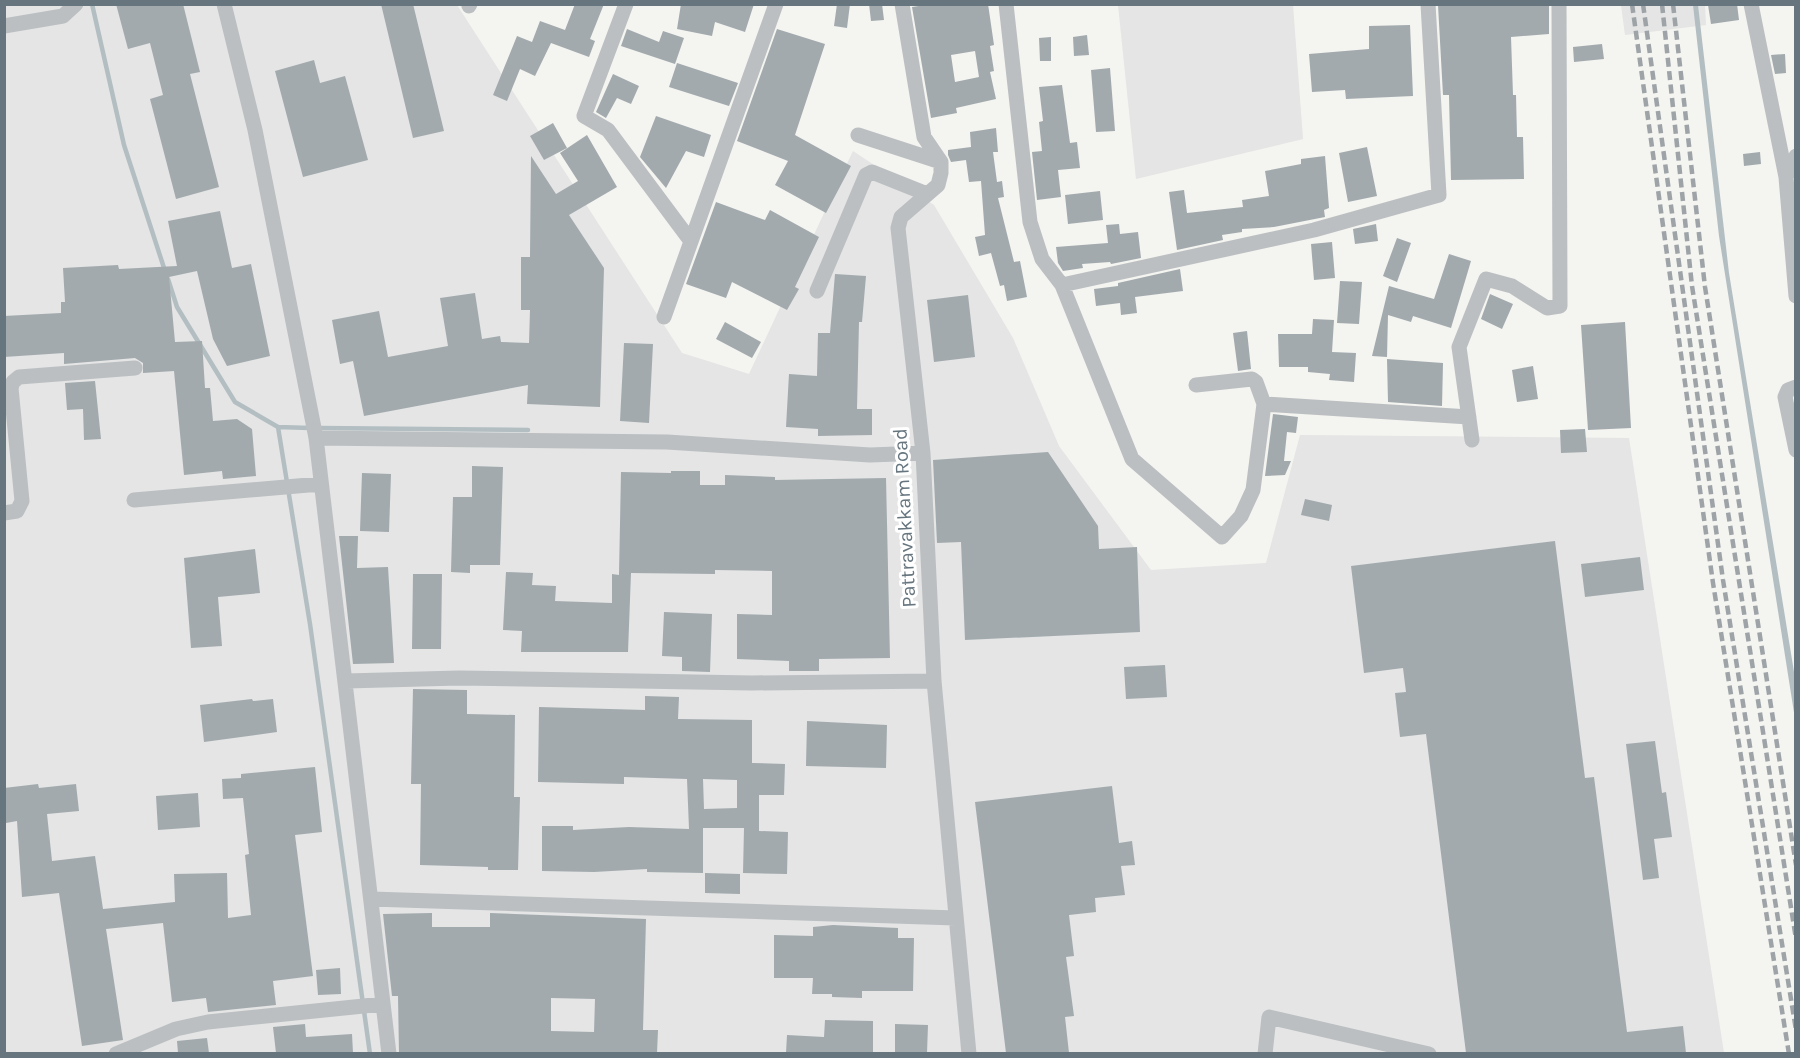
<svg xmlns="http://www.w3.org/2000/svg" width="1800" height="1058" font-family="Karla,sans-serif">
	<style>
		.built { fill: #e4e5e4 }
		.water { fill: #b3bec2 }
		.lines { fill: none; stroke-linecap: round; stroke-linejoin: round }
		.stream { stroke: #b3bec2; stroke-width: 4.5 }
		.building { fill: #a2aaae; fill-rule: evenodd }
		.minor { stroke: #bbbfc2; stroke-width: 15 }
		.rail { stroke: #9da3a7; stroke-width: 4.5; stroke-dasharray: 9 4.5; stroke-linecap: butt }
		.labels { text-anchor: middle; stroke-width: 6; stroke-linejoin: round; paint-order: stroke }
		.street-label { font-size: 20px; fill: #66757e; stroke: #fff }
	</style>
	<rect width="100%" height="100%" fill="#f4f4f0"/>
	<path class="built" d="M 5,5 L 457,5 L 682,353 L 749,374 L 853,151 L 934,205 L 1013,338 L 1059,446 L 1151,570 L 1266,563 L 1300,435 L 1629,438 L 1724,1053 L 5,1054 Z
		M 1118,5 L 1293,5 L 1303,139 L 1136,179 Z
		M 1621,5 L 1705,5 L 1706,25 L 1625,35 Z"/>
	<path class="water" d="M 1693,5 L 1698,5 L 1729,273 L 1795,678 L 1795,719 L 1719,236 Z"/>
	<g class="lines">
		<path class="stream" d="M 92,4 L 124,145 L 165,271
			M 168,279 L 177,307 L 235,402 L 278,427 L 310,428
			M 278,427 L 310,624 L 370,1054
			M 318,428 L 528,430"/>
	</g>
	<path class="building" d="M 116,4 L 183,4 L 200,72 L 190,74 L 219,187 L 176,199 L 150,99 L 163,95 L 150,43 L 128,49 Z
		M 381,4 L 413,4 L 444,131 L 413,138 Z
		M 575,4 L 604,4 L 590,39 L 595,41 L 589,57 L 551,43 L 535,76 L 520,69 L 507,101 L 493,95 L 517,36 L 532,42 L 540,21 L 565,30 Z
		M 681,4 L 754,4 L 745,32 L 715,22 L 712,36 L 677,29 Z
		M 837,4 L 850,4 L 847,28 L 834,26 Z
		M 869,4 L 882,4 L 884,20 L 871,21 Z
		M 932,4 L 988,4 L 994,45 L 990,46 L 994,71 L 990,72 L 996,99 L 956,108 L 957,113 L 931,118 L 912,7 ZM 975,51 L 979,77 L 955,82 L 951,55 Z
		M 1549,4 L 1549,34 L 1511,37 L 1513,95 L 1516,95 L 1517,137 L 1523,137 L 1524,179 L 1451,180 L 1449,95 L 1443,95 L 1438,5 Z
		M 1715,4 L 1737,4 L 1739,20 L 1711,24 L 1708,5 Z
		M 1410,25 L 1413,96 L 1346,99 L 1345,90 L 1312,92 L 1309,54 L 1369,49 L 1369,26 Z
		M 627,29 L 659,42 L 663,31 L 684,38 L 675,64 L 621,46 Z
		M 777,29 L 825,44 L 795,135 L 851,166 L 826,213 L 775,185 L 788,161 L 737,141 Z
		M 1087,35 L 1089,55 L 1074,56 L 1073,37 Z
		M 1051,37 L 1051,61 L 1040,61 L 1039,38 Z
		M 1602,44 L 1604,59 L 1574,62 L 1573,47 Z
		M 1785,54 L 1786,73 L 1775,74 L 1771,55 Z
		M 314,60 L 320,83 L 345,76 L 368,160 L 303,177 L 275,71 Z
		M 677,63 L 738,83 L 729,106 L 669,87 Z
		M 1110,68 L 1115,131 L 1096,132 L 1091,70 Z
		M 613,74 L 639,86 L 631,104 L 617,98 L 606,118 L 596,112 Z
		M 1062,85 L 1070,143 L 1077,142 L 1080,168 L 1058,170 L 1061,197 L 1037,200 L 1032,152 L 1042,151 L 1039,122 L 1043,121 L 1039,87 Z
		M 656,116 L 711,135 L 704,157 L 686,151 L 666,188 L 640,157 Z
		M 553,123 L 567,148 L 544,160 L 530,136 Z
		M 996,128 L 998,152 L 993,152 L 997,182 L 1002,181 L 1004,197 L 998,198 L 1014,262 L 1020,261 L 1027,297 L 1007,301 L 1004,285 L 1000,286 L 991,253 L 979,256 L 975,237 L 985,235 L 981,181 L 969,182 L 966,160 L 951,162 L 948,155 L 948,150 L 971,147 L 970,132 Z
		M 587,135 L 617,187 L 569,215 L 604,268 L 600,407 L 527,404 L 528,385 L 364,416 L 353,361 L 340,364 L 332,320 L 379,311 L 388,357 L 448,346 L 440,298 L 475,293 L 482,339 L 500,336 L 501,342 L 529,343 L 530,310 L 521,310 L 521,257 L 530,257 L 531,156 L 556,194 L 578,181 L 560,153 Z
		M 1367,147 L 1377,196 L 1348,202 L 1339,153 Z
		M 1760,152 L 1761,164 L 1744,166 L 1743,154 Z
		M 1325,156 L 1329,208 L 1324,210 L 1325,217 L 1274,227 L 1242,229 L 1242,232 L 1222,235 L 1223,240 L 1177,250 L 1169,192 L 1184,190 L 1187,213 L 1243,207 L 1242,200 L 1269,196 L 1265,171 L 1301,164 L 1301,159 Z
		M 1100,191 L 1103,220 L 1068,224 L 1065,195 Z
		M 716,202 L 765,220 L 770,210 L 819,237 L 795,287 L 799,289 L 787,310 L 732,282 L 726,298 L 686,284 Z
		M 220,211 L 232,268 L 251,264 L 270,356 L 227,366 L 213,339 L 197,271 L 169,277 L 175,342 L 202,341 L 205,388 L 210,388 L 213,421 L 237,419 L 252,429 L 256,476 L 223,479 L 222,471 L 184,475 L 174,371 L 143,373 L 143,363 L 135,358 L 64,364 L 64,353 L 4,357 L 4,316 L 61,313 L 61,302 L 65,302 L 63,268 L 118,265 L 119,269 L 177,266 L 168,221 Z
		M 1119,224 L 1120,234 L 1138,232 L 1141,258 L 1111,264 L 1110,262 L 1082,264 L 1083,268 L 1063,271 L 1058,263 L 1056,247 L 1108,243 L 1106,225 Z
		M 1376,224 L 1378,241 L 1355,244 L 1353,229 Z
		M 1397,238 L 1411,243 L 1397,282 L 1383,276 Z
		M 1332,242 L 1335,278 L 1314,280 L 1311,244 Z
		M 1449,254 L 1471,261 L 1451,328 L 1413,316 L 1411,322 L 1388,315 L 1387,357 L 1372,356 L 1389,286 L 1434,299 Z
		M 1180,269 L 1183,291 L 1135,297 L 1137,313 L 1121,315 L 1120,303 L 1096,306 L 1094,289 L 1118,286 L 1118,283 Z
		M 835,274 L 866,276 L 862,322 L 859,322 L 857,409 L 872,409 L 872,435 L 818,436 L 818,429 L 786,427 L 789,374 L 817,376 L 818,333 L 830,333 Z
		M 1340,281 L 1362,282 L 1359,324 L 1337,323 Z
		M 1490,294 L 1513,304 L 1502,329 L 1481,319 Z
		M 968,295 L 975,357 L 934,362 L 927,300 Z
		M 1313,319 L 1334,320 L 1332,352 L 1356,353 L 1354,382 L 1329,380 L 1330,374 L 1308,372 L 1308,367 L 1279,367 L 1278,334 L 1312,334 Z
		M 725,322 L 761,342 L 752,358 L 716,339 Z
		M 1625,322 L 1631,428 L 1588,430 L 1581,325 Z
		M 1247,331 L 1251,369 L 1238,371 L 1233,333 Z
		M 624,343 L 653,344 L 649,423 L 620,421 Z
		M 1387,359 L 1443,363 L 1442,406 L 1388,402 Z
		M 1533,366 L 1538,399 L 1517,402 L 1512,370 Z
		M 95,381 L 101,439 L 84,440 L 83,409 L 67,410 L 65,383 Z
		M 1273,414 L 1298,417 L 1296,433 L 1287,432 L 1284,461 L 1291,461 L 1285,475 L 1265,476 Z
		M 1585,429 L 1587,452 L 1561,453 L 1560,430 Z
		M 1048,452 L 1098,526 L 1099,549 L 1137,547 L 1140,632 L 965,640 L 961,542 L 937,543 L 933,460 Z
		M 472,466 L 503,467 L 500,565 L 470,565 L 470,573 L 451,572 L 453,497 L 472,497 Z
		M 671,471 L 700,471 L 700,485 L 725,485 L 725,475 L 775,477 L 775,480 L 886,478 L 890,658 L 819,659 L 819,671 L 789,671 L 789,661 L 737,659 L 737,614 L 772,615 L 772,571 L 715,570 L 715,574 L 631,573 L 628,652 L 521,652 L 522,631 L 503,630 L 506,572 L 533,573 L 532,585 L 556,586 L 555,601 L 612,603 L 612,574 L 619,575 L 621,472 L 671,473 Z
		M 362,473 L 391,474 L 389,532 L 360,531 Z
		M 1305,499 L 1332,505 L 1329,521 L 1301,515 Z
		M 339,536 L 358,536 L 357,568 L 388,567 L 394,663 L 353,664 Z
		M 1555,541 L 1585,778 L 1594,777 L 1627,1032 L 1683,1026 L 1686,1053 L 1466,1053 L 1426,734 L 1400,737 L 1395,693 L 1406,692 L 1403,668 L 1364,673 L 1351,566 Z
		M 255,549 L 260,593 L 218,597 L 222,646 L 191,648 L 184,558 Z
		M 1640,557 L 1644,590 L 1585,597 L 1581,564 Z
		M 413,574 L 442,574 L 441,649 L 412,649 Z
		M 664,612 L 712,614 L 710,672 L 682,671 L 682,657 L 662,656 Z
		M 1165,665 L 1167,697 L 1126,699 L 1124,667 Z
		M 413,689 L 467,690 L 467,714 L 515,715 L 514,797 L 520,797 L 518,870 L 488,870 L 488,867 L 420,865 L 421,784 L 411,784 Z
		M 645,696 L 679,697 L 678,719 L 752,720 L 752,763 L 785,764 L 784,795 L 759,795 L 759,831 L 788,832 L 787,874 L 743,873 L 744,828 L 703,828 L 703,873 L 647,872 L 647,869 L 594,872 L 542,871 L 542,826 L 573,826 L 573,830 L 629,827 L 689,829 L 687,779 L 624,777 L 624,784 L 538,782 L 539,707 L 645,710 ZM 703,779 L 737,780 L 737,808 L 704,809 Z
		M 252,699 L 253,701 L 273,699 L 277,732 L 204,742 L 200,705 Z
		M 807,721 L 887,725 L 886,768 L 806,766 Z
		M 1655,741 L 1662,793 L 1666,792 L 1672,837 L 1654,839 L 1659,878 L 1643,880 L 1626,744 Z
		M 315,767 L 322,832 L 295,835 L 313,976 L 273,981 L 276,1005 L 208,1012 L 206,998 L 172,1002 L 163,923 L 106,929 L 123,1040 L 82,1046 L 59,893 L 22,897 L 17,821 L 6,823 L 4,788 L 38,784 L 39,788 L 76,784 L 79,811 L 47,814 L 52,861 L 95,856 L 103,909 L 175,902 L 174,874 L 227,873 L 228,918 L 251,915 L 245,855 L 249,854 L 243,798 L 223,799 L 222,779 L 241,778 L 241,774 Z
		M 1112,786 L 1119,843 L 1132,841 L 1135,865 L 1121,866 L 1125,895 L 1095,898 L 1096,912 L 1069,915 L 1074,956 L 1066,957 L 1074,1016 L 1065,1017 L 1069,1053 L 1006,1053 L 975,802 Z
		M 198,793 L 200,827 L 158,830 L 156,796 Z
		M 705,873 L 740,874 L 740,894 L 705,893 Z
		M 432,913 L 432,927 L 490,927 L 490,913 L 646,919 L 643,1030 L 658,1030 L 657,1053 L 399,1053 L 398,996 L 392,996 L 383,914 ZM 551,998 L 595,999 L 594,1032 L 551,1031 Z
		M 833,925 L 898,928 L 898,938 L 914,938 L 913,991 L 862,991 L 862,998 L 832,997 L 832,994 L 812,994 L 813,978 L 774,978 L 774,935 L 813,936 L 813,927 Z
		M 340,968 L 341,994 L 318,995 L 316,970 Z
		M 825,1020 L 873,1021 L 873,1053 L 786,1053 L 787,1035 L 824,1037 Z
		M 305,1024 L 306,1037 L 352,1034 L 353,1053 L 276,1053 L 273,1027 Z
		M 895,1024 L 928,1025 L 927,1053 L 895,1053 Z
		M 207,1038 L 209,1053 L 178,1053 L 177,1041 Z"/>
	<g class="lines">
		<path class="minor" d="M 224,4 L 255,130 L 316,438 L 389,1054
			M 626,4 L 584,116 L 608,130 L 690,240
			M 902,4 L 924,137 L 941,162 L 941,173 L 938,185 L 901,217 L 898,228 L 923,453 L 934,681 L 969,1054
			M 1006,4 L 1030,222 L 1042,259 L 1062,285 L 1132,459 L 1222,537 L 1241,516 L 1253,490 L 1264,404 L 1469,417
			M 1751,4 L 1786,177 L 1796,296
			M 469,6 L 470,4
			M 4,26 L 63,16 L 76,4
			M 858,135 L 941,162
			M 1786,177 L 1796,156
			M 1062,285 L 1314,230 L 1439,195 L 1428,4
			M 817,291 L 866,175 L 872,172 L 927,194
			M 664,317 L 776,4
			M 1196,385 L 1252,379 L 1256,382 L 1264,404
			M 1796,387 L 1788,390 L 1785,397 L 1796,450
			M 316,438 L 667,442 L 870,455 L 923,453
			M 1472,440 L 1459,347 L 1486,279 L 1512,286 L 1547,308 L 1560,306 L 1559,4
			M 134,500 L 320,484
			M 4,513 L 17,511 L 22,501 L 11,388 L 13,382 L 19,377 L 135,368
			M 346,681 L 459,678 L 752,683 L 934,681
			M 371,899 L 956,918
			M 116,1054 L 176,1029 L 208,1022 L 383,1004
			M 1265,1054 L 1269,1017 L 1429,1054"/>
		<path class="rail" d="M 1632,4 L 1713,583 L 1789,1054
			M 1643,4 L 1723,580 L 1796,1030
			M 1662,4 L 1692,286 L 1796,939
			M 1673,4 L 1705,287 L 1796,865"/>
	</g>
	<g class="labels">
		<g class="street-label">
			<text transform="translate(904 518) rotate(-93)" y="7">Pattravakkam Road</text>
		</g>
	</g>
	<rect width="1800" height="1058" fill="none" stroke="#66757e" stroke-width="12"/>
</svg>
